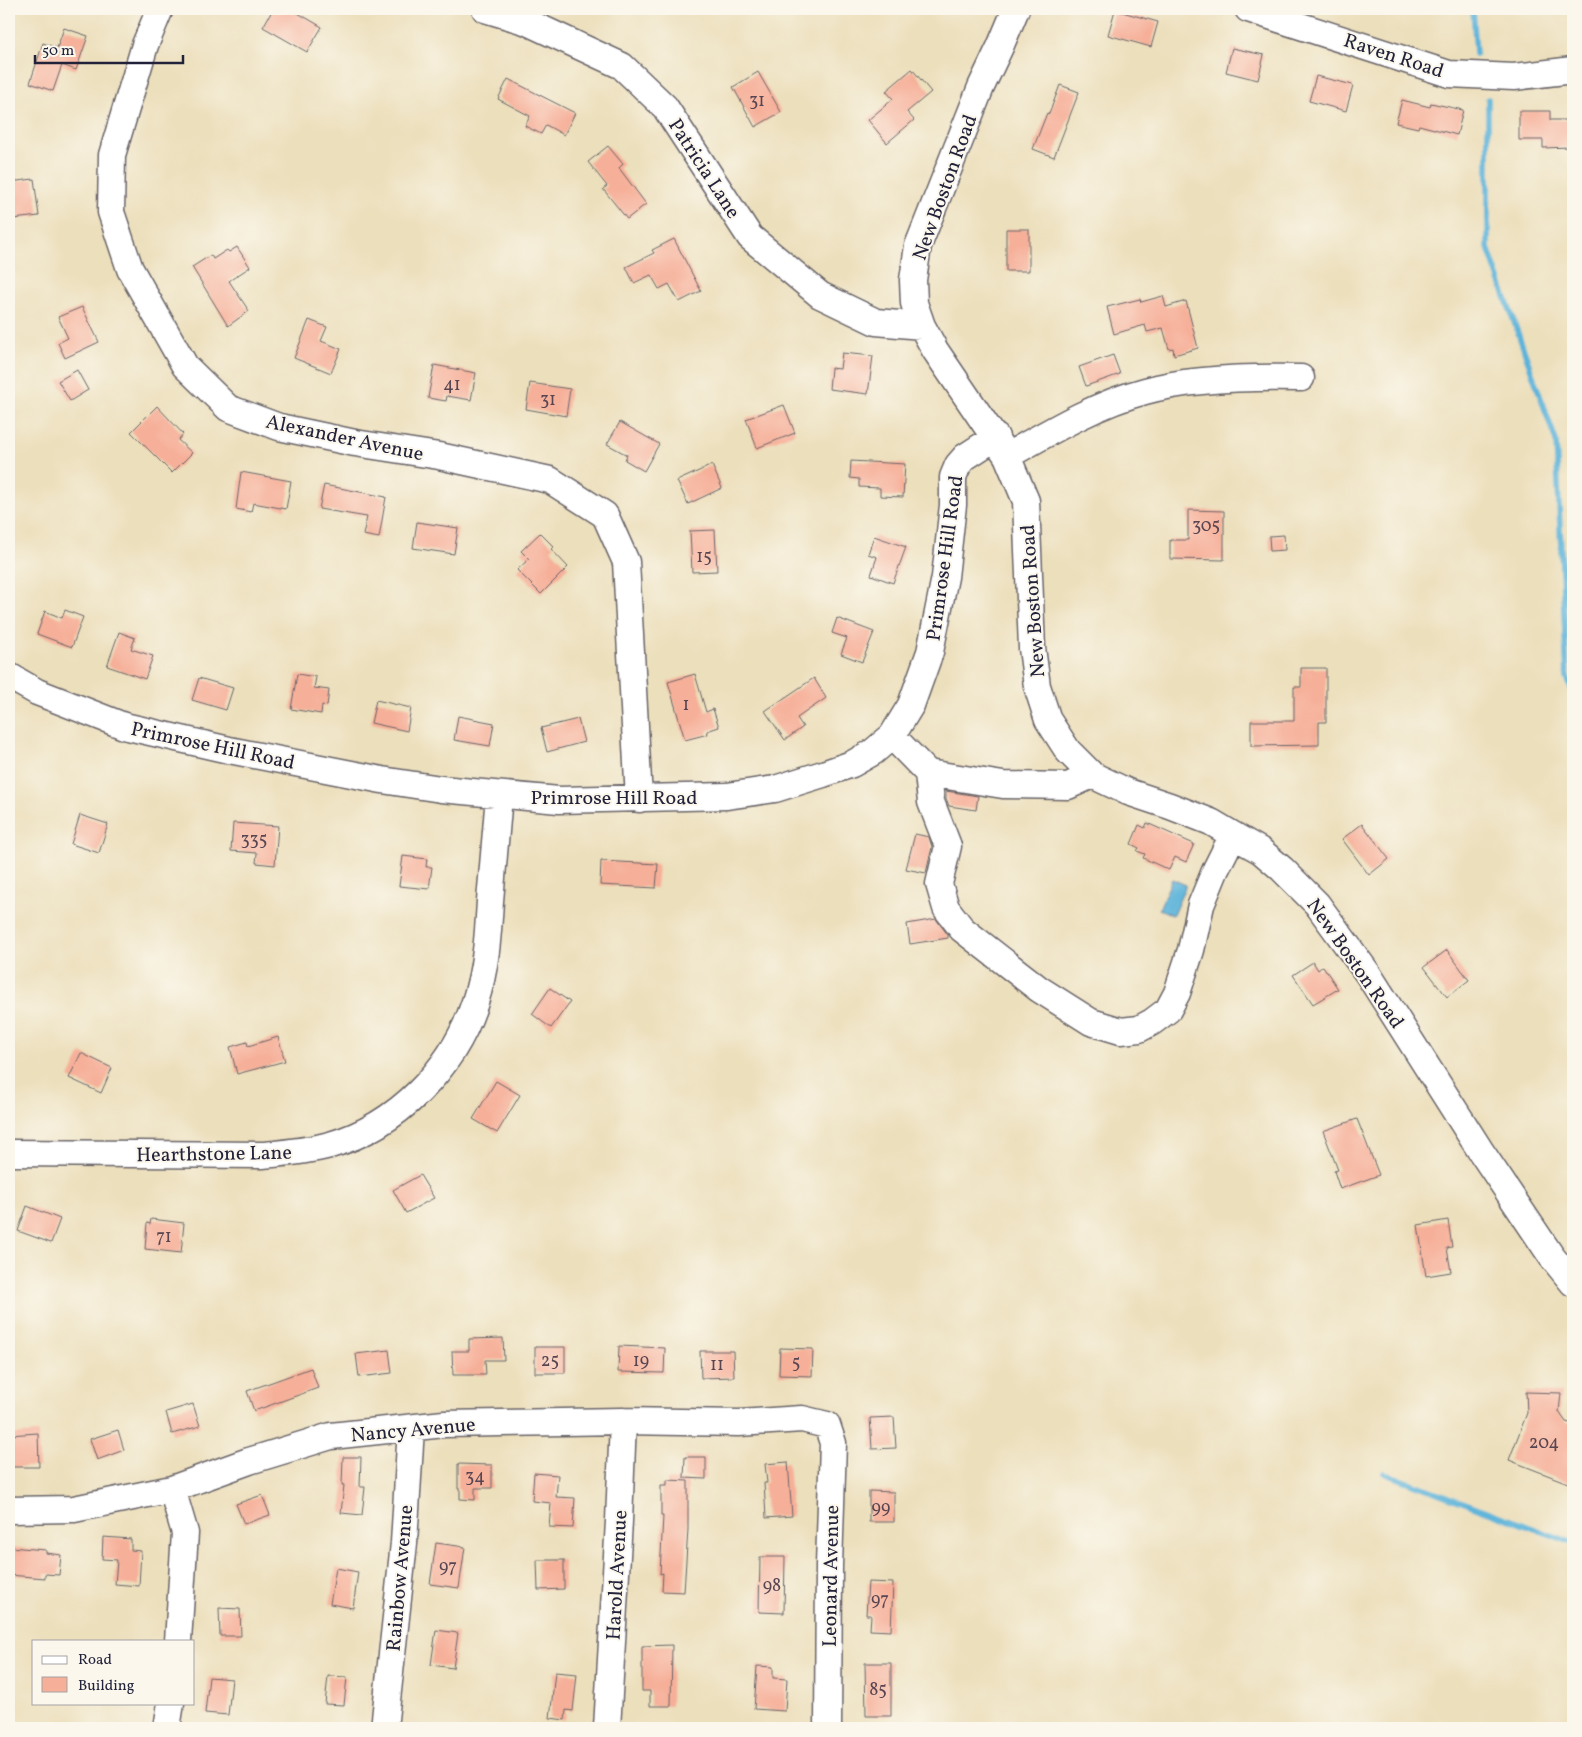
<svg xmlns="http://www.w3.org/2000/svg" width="1582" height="1737" font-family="Vollkorn,serif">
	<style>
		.water { fill: #5db4da; stroke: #406b8a }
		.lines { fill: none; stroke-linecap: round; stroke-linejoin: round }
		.stream { stroke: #5db4da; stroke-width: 5.5 }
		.building { fill: #f6af98 }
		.minor-casing { stroke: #696468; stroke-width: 29 }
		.minor { stroke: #fff; stroke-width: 26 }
		.labels { text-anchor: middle; stroke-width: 4; stroke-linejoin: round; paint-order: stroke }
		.number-label { font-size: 18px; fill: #574552 }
		.street-label { font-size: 20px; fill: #22223b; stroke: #fbf7ec }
	</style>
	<rect width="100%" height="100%" fill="#fbf7ec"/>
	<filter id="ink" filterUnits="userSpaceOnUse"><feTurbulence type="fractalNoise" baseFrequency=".02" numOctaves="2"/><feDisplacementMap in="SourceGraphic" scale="10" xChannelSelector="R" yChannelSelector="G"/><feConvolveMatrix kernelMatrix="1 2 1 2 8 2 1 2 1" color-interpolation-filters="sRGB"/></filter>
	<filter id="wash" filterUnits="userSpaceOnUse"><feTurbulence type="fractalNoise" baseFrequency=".0096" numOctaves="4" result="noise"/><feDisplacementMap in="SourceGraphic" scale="20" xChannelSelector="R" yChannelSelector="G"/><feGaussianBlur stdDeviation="1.12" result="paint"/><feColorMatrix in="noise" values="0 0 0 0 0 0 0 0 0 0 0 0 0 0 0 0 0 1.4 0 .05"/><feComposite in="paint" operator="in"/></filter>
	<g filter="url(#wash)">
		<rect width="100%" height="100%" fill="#ecdfbc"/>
		<path class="water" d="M 1172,879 L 1186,885 L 1173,915 L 1159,909 Z"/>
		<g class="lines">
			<path class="stream" d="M 1473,9 L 1476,54
				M 1488,99 L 1488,248 L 1556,441 L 1567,677 L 1573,693
				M 1384,1473 L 1573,1543"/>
		</g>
		<g id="blocks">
			<path class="building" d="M 273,9 L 291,9 L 322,27 L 307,52 L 263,27 Z
				M 1115,10 L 1158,22 L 1151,47 L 1108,35 Z
				M 64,28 L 88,36 L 76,70 L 62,65 L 53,91 L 30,83 L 43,43 L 57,48 Z
				M 1232,48 L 1264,55 L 1258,80 L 1226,72 Z
				M 912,69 L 931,92 L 907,112 L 914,120 L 887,143 L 868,120 L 893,99 L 886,91 Z
				M 758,72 L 781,112 L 755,127 L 733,87 Z
				M 1316,76 L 1353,85 L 1346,111 L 1309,101 Z
				M 508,79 L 575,113 L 564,135 L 546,125 L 541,134 L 525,126 L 530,116 L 498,99 Z
				M 1060,85 L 1079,92 L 1054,157 L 1033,149 L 1047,113 L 1049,114 Z
				M 1402,100 L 1430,107 L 1431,103 L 1463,110 L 1457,135 L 1419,125 L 1418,128 L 1396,123 Z
				M 1519,111 L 1550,111 L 1550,120 L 1570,120 L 1570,147 L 1543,148 L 1543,140 L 1519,140 Z
				M 608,146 L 623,164 L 619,168 L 646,204 L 627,219 L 603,189 L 607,186 L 588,162 Z
				M 34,179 L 39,216 L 13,219 L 12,210 L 9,211 L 9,182 Z
				M 1006,229 L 1029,229 L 1029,271 L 1006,271 Z
				M 674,239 L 701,291 L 679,302 L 669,284 L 659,289 L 651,275 L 634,283 L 626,267 L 654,253 L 652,250 Z
				M 237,247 L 250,267 L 229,281 L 249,311 L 228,326 L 192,267 L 211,255 L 213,259 L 227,250 L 229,252 Z
				M 1163,296 L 1166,307 L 1186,301 L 1198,348 L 1174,355 L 1173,348 L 1169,349 L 1163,328 L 1147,332 L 1145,325 L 1114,334 L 1107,307 L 1140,299 L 1141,302 Z
				M 82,307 L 99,342 L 65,358 L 58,343 L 68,338 L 58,317 Z
				M 309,320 L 327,327 L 321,341 L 341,349 L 331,373 L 294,358 Z
				M 842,353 L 873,356 L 868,394 L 829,389 L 831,368 L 840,369 Z
				M 1113,355 L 1120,374 L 1086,386 L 1079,367 Z
				M 434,365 L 476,373 L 471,400 L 447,396 L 446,401 L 428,398 Z
				M 77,370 L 88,390 L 70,401 L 58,381 Z
				M 530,383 L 570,389 L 566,416 L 526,409 Z
				M 784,405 L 795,433 L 757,448 L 746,419 Z
				M 157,406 L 183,434 L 178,440 L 192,453 L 172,473 L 131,432 Z
				M 620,422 L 659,444 L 644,471 L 625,460 L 627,455 L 607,444 Z
				M 851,461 L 905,464 L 903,497 L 880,496 L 880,488 L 859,487 L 859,479 L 850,478 Z
				M 712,465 L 722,488 L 688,504 L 677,481 Z
				M 241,472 L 291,481 L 286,509 L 253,503 L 251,512 L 236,509 Z
				M 324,485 L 386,497 L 379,538 L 363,535 L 367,517 L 319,509 Z
				M 1188,510 L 1224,511 L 1224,560 L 1170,559 L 1170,540 L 1188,540 Z
				M 417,522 L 458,528 L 454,554 L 413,548 Z
				M 715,530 L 717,571 L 692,572 L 690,531 Z
				M 540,533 L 554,547 L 551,549 L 568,567 L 541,594 L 517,570 L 529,559 L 521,551 Z
				M 1284,535 L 1285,550 L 1270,551 L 1269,536 Z
				M 874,536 L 906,547 L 893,583 L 871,575 L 877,557 L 868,554 Z
				M 65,610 L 83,617 L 72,647 L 37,634 L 45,611 L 62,618 Z
				M 837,618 L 874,632 L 862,662 L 841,654 L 847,638 L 832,633 Z
				M 119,632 L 135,638 L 131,649 L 153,656 L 145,679 L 107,666 Z
				M 1301,668 L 1326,668 L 1326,722 L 1319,722 L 1319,745 L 1251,746 L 1251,721 L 1294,721 L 1294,687 L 1301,687 Z
				M 297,674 L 316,677 L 314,688 L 329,690 L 327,706 L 322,705 L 321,714 L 291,709 Z
				M 695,674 L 706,712 L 713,709 L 719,727 L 707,731 L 708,734 L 685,740 L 668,682 Z
				M 199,678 L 233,688 L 226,710 L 192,700 Z
				M 814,678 L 826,698 L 797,718 L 803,727 L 785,740 L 765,711 Z
				M 376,700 L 411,708 L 407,731 L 371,723 Z
				M 458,716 L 494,723 L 490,746 L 454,740 Z
				M 578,719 L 584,742 L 547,752 L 541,728 Z
				M 946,791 L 978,796 L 976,810 L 949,806 L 946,798 Z
				M 80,815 L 108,824 L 99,853 L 71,844 Z
				M 233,823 L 278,826 L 275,865 L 256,863 L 257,853 L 231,851 Z
				M 1147,823 L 1194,844 L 1186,862 L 1175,857 L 1169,870 L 1143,858 L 1145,854 L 1137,851 L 1139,848 L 1131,844 L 1139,825 L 1145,828 Z
				M 1362,824 L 1389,859 L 1369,875 L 1342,839 Z
				M 915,834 L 929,837 L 932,847 L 926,873 L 906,869 Z
				M 403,856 L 427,859 L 426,867 L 432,867 L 429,889 L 399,886 Z
				M 601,861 L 658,864 L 656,888 L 600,885 Z
				M 936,919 L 948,935 L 948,938 L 910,944 L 907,924 Z
				M 1447,950 L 1469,980 L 1447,997 L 1424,967 Z
				M 1313,962 L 1318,970 L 1323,966 L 1338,989 L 1313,1004 L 1293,975 Z
				M 550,988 L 570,1002 L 551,1028 L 532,1014 Z
				M 278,1037 L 285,1061 L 237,1074 L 230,1047 L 247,1042 L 248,1046 Z
				M 81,1053 L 112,1068 L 101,1093 L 69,1078 Z
				M 496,1081 L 520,1095 L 497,1133 L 473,1119 Z
				M 1357,1119 L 1379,1175 L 1340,1189 L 1334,1171 L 1338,1170 L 1323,1131 Z
				M 420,1175 L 434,1198 L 406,1213 L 393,1190 Z
				M 27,1206 L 60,1219 L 51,1243 L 18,1231 Z
				M 151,1219 L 184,1223 L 181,1253 L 145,1249 L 147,1223 L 150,1224 Z
				M 1448,1220 L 1452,1247 L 1447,1248 L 1451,1272 L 1426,1276 L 1418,1225 Z
				M 503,1338 L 504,1360 L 485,1360 L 486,1375 L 453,1375 L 452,1351 L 469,1351 L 469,1339 Z
				M 619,1346 L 665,1348 L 664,1373 L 618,1372 Z
				M 535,1347 L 565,1347 L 565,1373 L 535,1373 Z
				M 780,1348 L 813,1349 L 812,1376 L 779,1375 Z
				M 389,1350 L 392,1373 L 359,1377 L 356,1354 Z
				M 700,1351 L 733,1351 L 734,1377 L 701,1378 Z
				M 311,1368 L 318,1388 L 254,1411 L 247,1391 Z
				M 1526,1392 L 1561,1393 L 1559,1412 L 1566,1422 L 1573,1424 L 1573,1485 L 1509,1460 L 1527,1413 Z
				M 193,1404 L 200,1426 L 172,1434 L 166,1412 Z
				M 894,1417 L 896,1448 L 872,1449 L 870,1418 Z
				M 118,1430 L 124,1450 L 97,1460 L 90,1439 Z
				M 38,1433 L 39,1467 L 9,1467 L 9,1435 Z
				M 343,1457 L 361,1457 L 360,1487 L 365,1487 L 362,1515 L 341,1513 L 344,1485 L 342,1485 Z
				M 685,1457 L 706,1457 L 706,1479 L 684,1478 Z
				M 788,1462 L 792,1516 L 766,1518 L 764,1483 L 767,1483 L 765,1464 Z
				M 458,1464 L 492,1465 L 492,1488 L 475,1488 L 475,1500 L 460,1499 L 460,1489 L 458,1489 Z
				M 534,1473 L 558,1475 L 556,1497 L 575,1498 L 573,1528 L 549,1527 L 551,1503 L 532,1501 Z
				M 667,1480 L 688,1481 L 688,1529 L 684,1592 L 662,1591 L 663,1573 L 660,1574 L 663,1516 L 661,1516 L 661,1485 L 667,1485 Z
				M 869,1491 L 894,1492 L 894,1522 L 869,1522 Z
				M 262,1495 L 270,1515 L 244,1524 L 236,1504 Z
				M 103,1537 L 131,1539 L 131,1550 L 141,1551 L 139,1586 L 115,1584 L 117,1560 L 102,1559 Z
				M 436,1543 L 465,1547 L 459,1588 L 430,1584 Z
				M 9,1547 L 46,1550 L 46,1553 L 61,1555 L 59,1575 L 45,1574 L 45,1578 L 9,1575 Z
				M 760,1557 L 785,1557 L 784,1613 L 759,1612 Z
				M 537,1560 L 564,1560 L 564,1589 L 538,1590 Z
				M 336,1568 L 358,1572 L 353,1608 L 330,1604 Z
				M 868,1582 L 893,1583 L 891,1631 L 870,1630 L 871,1615 L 866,1615 Z
				M 219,1608 L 240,1609 L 241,1636 L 220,1636 Z
				M 436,1630 L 458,1633 L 453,1668 L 431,1665 Z
				M 672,1645 L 671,1706 L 650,1706 L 650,1691 L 642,1691 L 642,1646 Z
				M 865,1663 L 891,1663 L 891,1716 L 866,1716 Z
				M 757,1666 L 773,1667 L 773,1678 L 787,1679 L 785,1711 L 754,1709 Z
				M 555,1672 L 577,1674 L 573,1711 L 566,1710 L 565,1720 L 550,1718 Z
				M 328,1676 L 347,1677 L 344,1705 L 325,1704 Z
				M 209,1677 L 232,1679 L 228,1715 L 205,1713 Z"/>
		</g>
	</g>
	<g filter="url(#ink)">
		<use href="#blocks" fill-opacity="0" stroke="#696468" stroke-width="1"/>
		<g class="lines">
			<defs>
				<path id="minor" d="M 160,9 L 145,45 L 112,155 L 111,212 L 130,269 L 185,366 L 228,408 L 279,427 L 355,443 L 439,456 L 550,480 L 605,515 L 626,562 L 639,799
					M 485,9 L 525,21 L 622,66 L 665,107 L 750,237 L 820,295 L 876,322 L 922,326
					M 1016,9 L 1000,47 L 981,87 L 918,246 L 913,280 L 914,303 L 922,326 L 935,350 L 1007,456 L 1026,501 L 1032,648 L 1037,686 L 1048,720 L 1068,751 L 1092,775 L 1128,792 L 1170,806 L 1211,822 L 1233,835 L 1261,851 L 1282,869 L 1317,904 L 1368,974 L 1480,1150 L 1552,1257 L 1573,1283
					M 1248,9 L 1449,74 L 1514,77 L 1573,70
					M 1007,456 C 1051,431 1096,404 1145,391 C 1191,378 1253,377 1301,378
					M 9,676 L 37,692 L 124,726 L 229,750 L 382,780 L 441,789 L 559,800 L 727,796 L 775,789 L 823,774 L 852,764 L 873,752 L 892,736 L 911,705 L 930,652 L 945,577 L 953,505 L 953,477 L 958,465 L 965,457 L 996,437
					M 892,736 L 928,773 L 1003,785 L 1068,786 L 1092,775
					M 928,773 L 931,802 L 948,846 L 939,884 L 946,908 L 962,929 L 1039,989 L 1091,1022 L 1121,1031 L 1139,1029 L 1152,1022 L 1168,1010 L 1177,993 L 1191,950 L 1201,905 L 1215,871 L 1233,835
					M 9,1153 L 263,1155 C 285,1153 308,1151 330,1145 C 397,1126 454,1068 475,1002 C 486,969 488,935 490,901 C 493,866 496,831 499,796
					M 172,1489 L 185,1533 L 178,1641
					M 9,1510 L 74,1509 L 172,1489 L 249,1461 L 331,1436 L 444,1424 L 623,1421 L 739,1423 L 802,1419 L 827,1425 L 833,1443 L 829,1566 L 828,1728
					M 167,1728 L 171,1703
					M 384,1728 L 404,1543 L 411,1428
					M 607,1728 L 619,1521 L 623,1421"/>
			</defs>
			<use href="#minor" class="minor-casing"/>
			<use href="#minor" class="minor"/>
		</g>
	</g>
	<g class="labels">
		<g class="number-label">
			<text x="757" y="106">31</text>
			<text x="452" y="390">41</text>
			<text x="548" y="405">31</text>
			<text x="1206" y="531">305</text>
			<text x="704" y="562">15</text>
			<text x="686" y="710">1</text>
			<text x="254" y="845">335</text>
			<text x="164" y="1242">71</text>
			<text x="550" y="1366">25</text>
			<text x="641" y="1366">19</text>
			<text x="796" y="1368">5</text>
			<text x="717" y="1370">11</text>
			<text x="1544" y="1448">204</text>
			<text x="475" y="1482">34</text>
			<text x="881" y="1513">99</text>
			<text x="448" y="1572">97</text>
			<text x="772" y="1591">98</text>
			<text x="880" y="1605">97</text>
			<text x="878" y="1695">85</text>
		</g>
		<g class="street-label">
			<text transform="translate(1394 55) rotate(18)" y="7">Raven Road</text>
			<text transform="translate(705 168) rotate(57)" y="7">Patricia Lane</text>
			<text transform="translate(944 187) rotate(-70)" y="7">New Boston Road</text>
			<text transform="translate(345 437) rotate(12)" y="7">Alexander Avenue</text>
			<text transform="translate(944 558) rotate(-82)" y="7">Primrose Hill Road</text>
			<text transform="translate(1032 601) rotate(-94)" y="7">New Boston Road</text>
			<text transform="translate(213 745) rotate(12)" y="7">Primrose Hill Road</text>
			<text x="614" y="804">Primrose Hill Road</text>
			<text transform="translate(1356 963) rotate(55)" y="7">New Boston Road</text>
			<text transform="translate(214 1153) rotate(-1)" y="7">Hearthstone Lane</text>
			<text transform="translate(413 1429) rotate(-5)" y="7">Nancy Avenue</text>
			<text transform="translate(616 1575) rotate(-87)" y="7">Harold Avenue</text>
			<text transform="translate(830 1576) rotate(-89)" y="7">Leonard Avenue</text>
			<text transform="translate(399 1578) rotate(-85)" y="7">Rainbow Avenue</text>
		</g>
	</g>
	<rect width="1582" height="1737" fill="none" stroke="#fbf7ec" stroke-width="30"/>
	<rect x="32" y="1640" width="162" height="65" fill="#fbf7ec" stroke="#a4a2a5"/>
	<rect x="42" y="1656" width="25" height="8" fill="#ffffff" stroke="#a4a2a5"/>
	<text x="78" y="1664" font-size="15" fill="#22223b">Road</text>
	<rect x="42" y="1677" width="25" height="15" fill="#f6af98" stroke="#a4a2a5"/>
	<text x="78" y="1690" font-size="15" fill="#22223b">Building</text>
	<path d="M35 55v8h148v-8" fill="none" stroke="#22223b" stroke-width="2.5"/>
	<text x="42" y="55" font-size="15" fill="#22223b" stroke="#fbf7ec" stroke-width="4" paint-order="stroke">50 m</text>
</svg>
